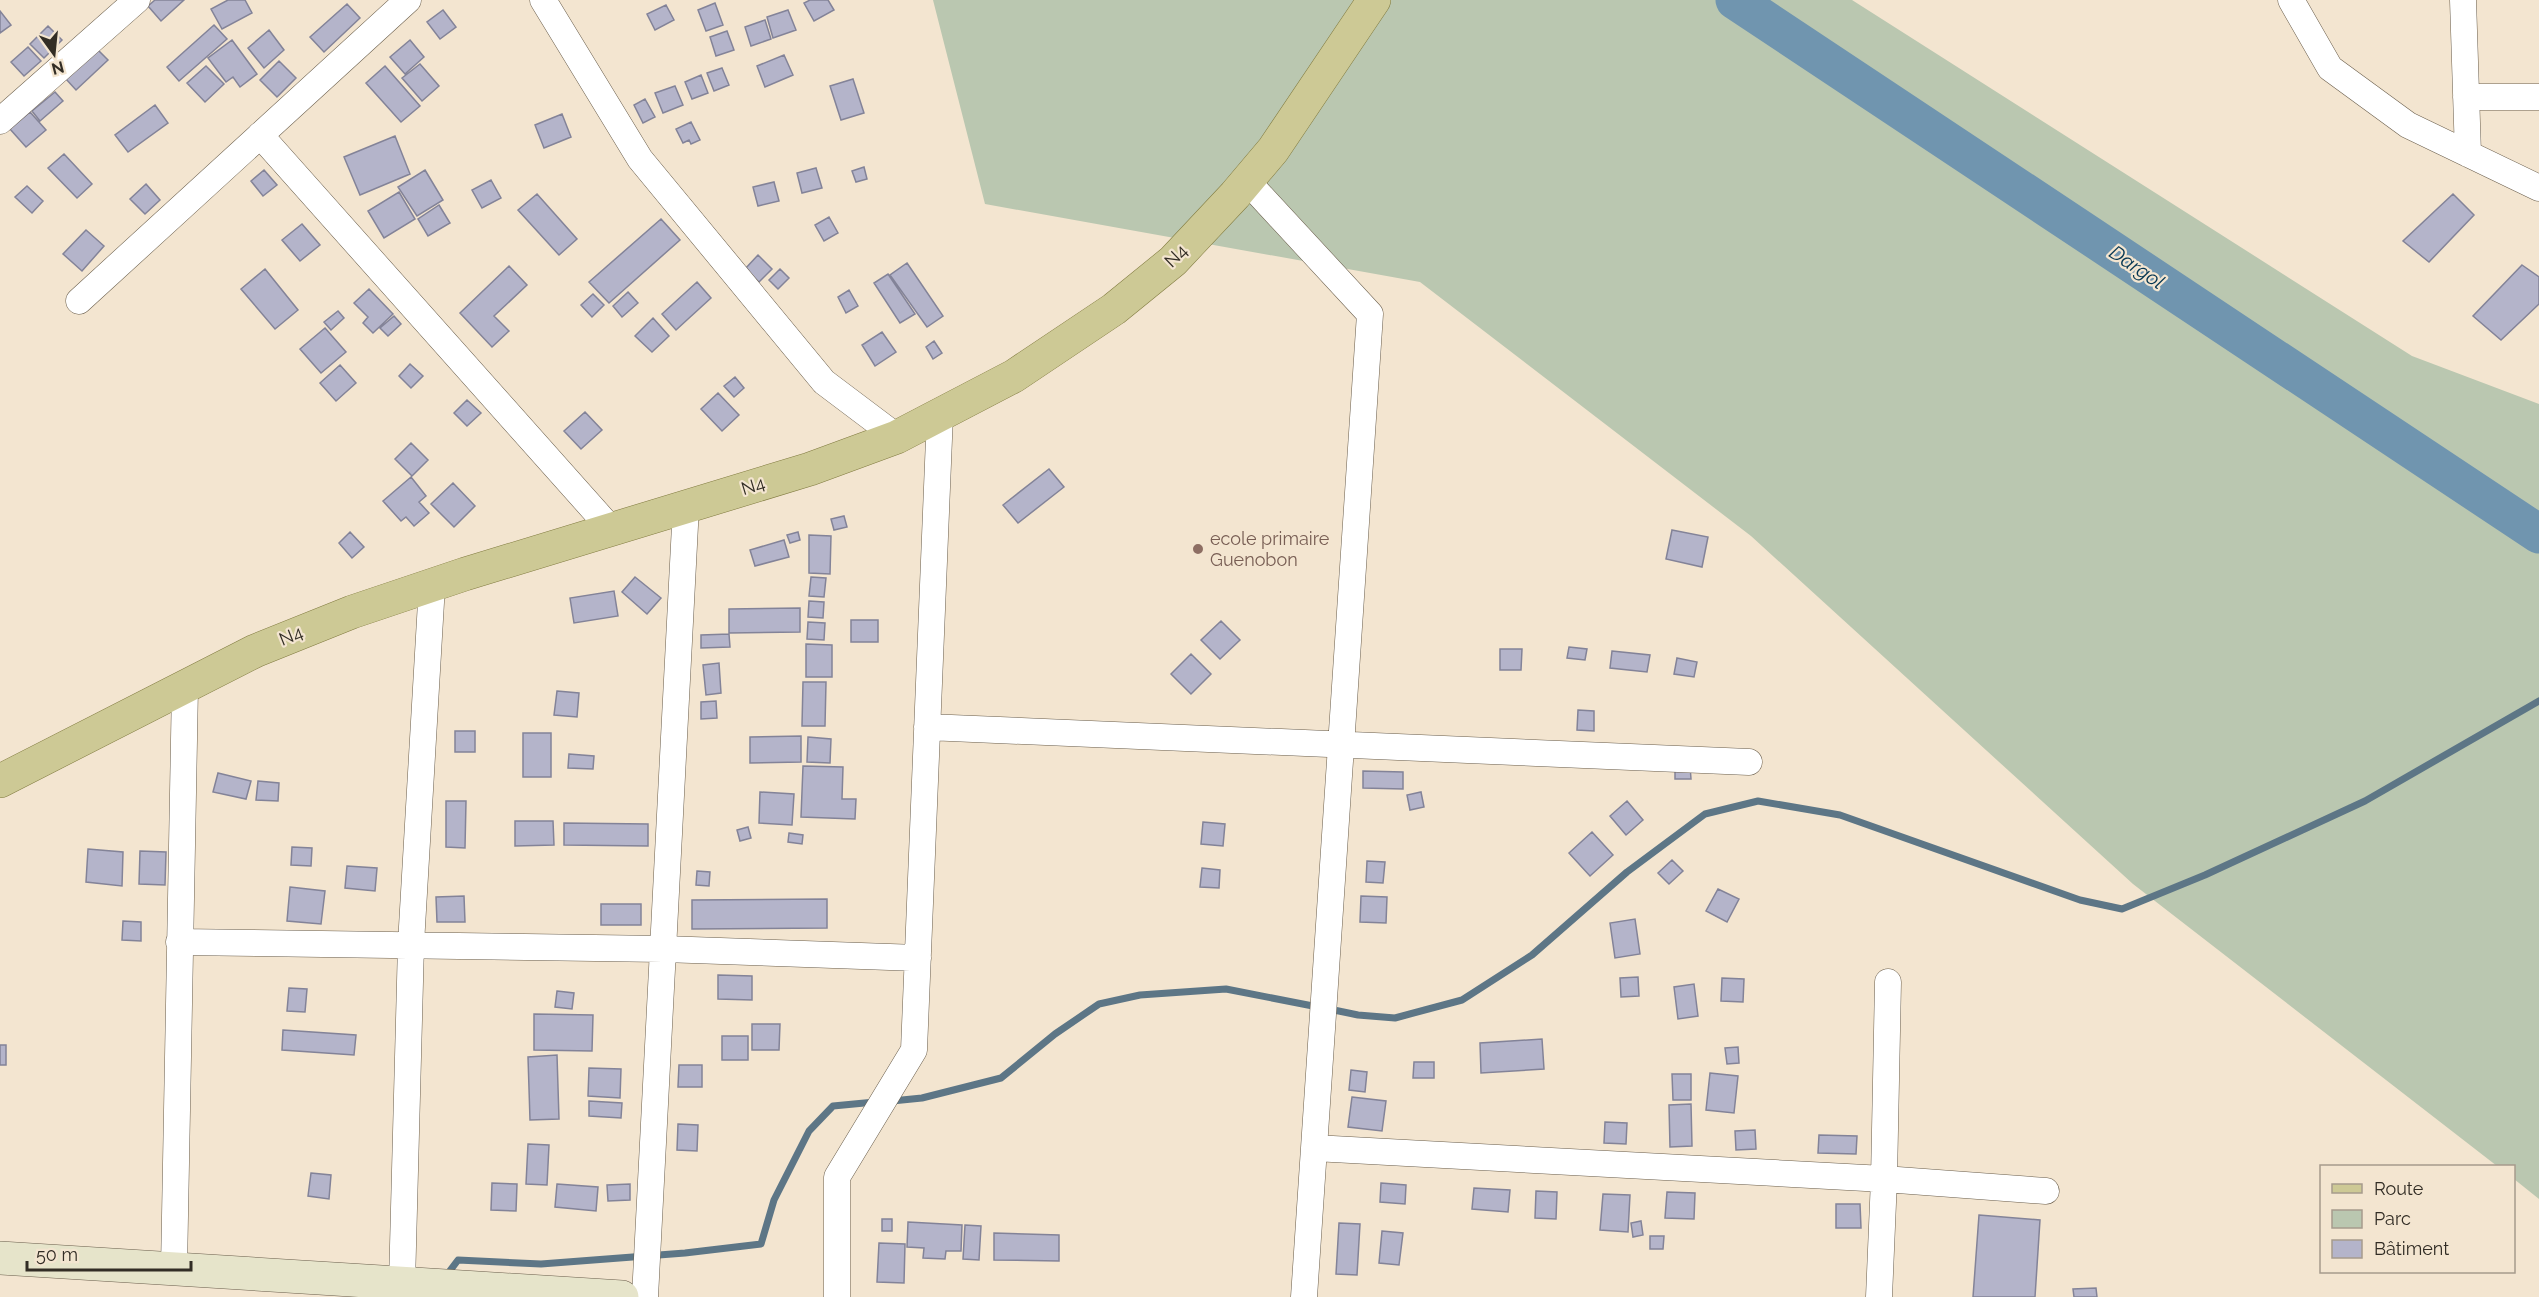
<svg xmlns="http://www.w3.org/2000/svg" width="2539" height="1297" font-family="Raleway,sans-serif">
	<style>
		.green { fill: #bac7b0 }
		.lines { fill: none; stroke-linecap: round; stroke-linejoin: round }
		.stream { stroke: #5d7686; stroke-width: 7 }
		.river { stroke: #7095af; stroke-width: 39 }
		.building { fill: #b4b4ca; stroke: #838398; stroke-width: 1.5 }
		.street-casing { stroke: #6a5e4c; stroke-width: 27 }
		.secondary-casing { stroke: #6a5e4c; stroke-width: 34 }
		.primary-casing { stroke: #817b40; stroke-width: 34 }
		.street { stroke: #fff; stroke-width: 26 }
		.secondary { stroke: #e6e4ca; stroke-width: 33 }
		.primary { stroke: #cdc995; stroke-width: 33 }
		.education-dot { fill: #8d6e63; stroke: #f3e5d0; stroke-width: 2 }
		.labels { text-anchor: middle; stroke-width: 4.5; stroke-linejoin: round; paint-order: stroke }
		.street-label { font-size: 18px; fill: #322d25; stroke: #f3e5d0 }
		.education-label { font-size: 18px; fill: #785e54; stroke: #f3e5d0; text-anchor: start }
		.water-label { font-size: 20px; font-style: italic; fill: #053652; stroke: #f3e5d0 }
	</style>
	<rect width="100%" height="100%" fill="#f3e5d0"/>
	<path class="green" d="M 933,0 L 1852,0 L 2412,356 L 2539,404 L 2539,1199 L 2514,1179 L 2514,1166 L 2497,1166 L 2133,884 L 1751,536 L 1420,282 L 985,204 Z"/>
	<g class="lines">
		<path class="stream" d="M 1329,1009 L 1358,1015 L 1395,1018 L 1462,1000 L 1532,955 L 1627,872 L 1705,814 L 1758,801 L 1840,815 L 2080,900 L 2122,909 L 2205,875 L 2365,801 L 2539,701
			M 892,1101 L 922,1098 L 1001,1078 L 1055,1034 L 1099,1004 L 1140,995 L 1226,989 L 1318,1007
			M 446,1276 L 458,1260 L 541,1264 L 685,1253 L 761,1244 L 774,1200 L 809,1131 L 833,1106 L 875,1102"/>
		<path class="river" d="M 1735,0 L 2539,534"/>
	</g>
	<path class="building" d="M 155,0 L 184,0 L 161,21 L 148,6 Z
		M 228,0 L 245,0 L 252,13 L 222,29 L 211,9 Z
		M 810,0 L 828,0 L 834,10 L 814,21 L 804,3 Z
		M 715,3 L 723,25 L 706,31 L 698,10 Z
		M 347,4 L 360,18 L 324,52 L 310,37 Z
		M 666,5 L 674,20 L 655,30 L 647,14 Z
		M 443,10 L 456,27 L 440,39 L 427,22 Z
		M 788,10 L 796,30 L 773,38 L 767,17 Z
		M 0,11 L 11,25 L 0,33 Z
		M 765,20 L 771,39 L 751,46 L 745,27 Z
		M 214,25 L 227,39 L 179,81 L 167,67 Z
		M 48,26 L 62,40 L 44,58 L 30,44 Z
		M 269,30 L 284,50 L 264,68 L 248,48 Z
		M 727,31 L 734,50 L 716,56 L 710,37 Z
		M 232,40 L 257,74 L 240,87 L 233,77 L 226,82 L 208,58 Z
		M 410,40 L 424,57 L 405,74 L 390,57 Z
		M 28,47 L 41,61 L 24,76 L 11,62 Z
		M 98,50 L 108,60 L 76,90 L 66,79 Z
		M 784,55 L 793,75 L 765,87 L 757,66 Z
		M 279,61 L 296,78 L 277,97 L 260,80 Z
		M 420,64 L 439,86 L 422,101 L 402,78 Z
		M 206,66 L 224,84 L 205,102 L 187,83 Z
		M 385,66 L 420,106 L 401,122 L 366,83 Z
		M 722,68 L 729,85 L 714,91 L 707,73 Z
		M 701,75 L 708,93 L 692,99 L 685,82 Z
		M 853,79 L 864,113 L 841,120 L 830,86 Z
		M 675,86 L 683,105 L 663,113 L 655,93 Z
		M 55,92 L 63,101 L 40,121 L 32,111 Z
		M 645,99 L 655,117 L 643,123 L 634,105 Z
		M 155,105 L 168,123 L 128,152 L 115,135 Z
		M 30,112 L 46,130 L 26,147 L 10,129 Z
		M 562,114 L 571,137 L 544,148 L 535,125 Z
		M 691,122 L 700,140 L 691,144 L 689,140 L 683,143 L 676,129 Z
		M 395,136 L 410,174 L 360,195 L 344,157 Z
		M 64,154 L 92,184 L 77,198 L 48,168 Z
		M 864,167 L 867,179 L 856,182 L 852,171 Z
		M 816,168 L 822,188 L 802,193 L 797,173 Z
		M 264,170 L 277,185 L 263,196 L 251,181 Z
		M 425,170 L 443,200 L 417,216 L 398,187 Z
		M 491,180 L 501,198 L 482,208 L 472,190 Z
		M 774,182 L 779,201 L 758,206 L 753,187 Z
		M 146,184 L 160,200 L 145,214 L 130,199 Z
		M 27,186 L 43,201 L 32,213 L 15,197 Z
		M 399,192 L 415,219 L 384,238 L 368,211 Z
		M 537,194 L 577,239 L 559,255 L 518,210 Z
		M 2453,194 L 2474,215 L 2429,262 L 2403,241 Z
		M 439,205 L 450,223 L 428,236 L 418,219 Z
		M 829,217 L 838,233 L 824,241 L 815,225 Z
		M 661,219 L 680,240 L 609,303 L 589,282 Z
		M 302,224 L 320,245 L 300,261 L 282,240 Z
		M 86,230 L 104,246 L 82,271 L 63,254 Z
		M 758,255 L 772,269 L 759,282 L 745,269 Z
		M 907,263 L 943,316 L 927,327 L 890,275 Z
		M 2522,265 L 2539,277 L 2539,304 L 2501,340 L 2473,316 Z
		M 509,266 L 527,285 L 494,316 L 509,331 L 492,347 L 460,313 Z
		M 265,269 L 298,310 L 275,329 L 241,289 Z
		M 780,269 L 789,278 L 778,289 L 769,280 Z
		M 888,274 L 915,314 L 900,323 L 874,283 Z
		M 697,282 L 711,298 L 676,330 L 662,314 Z
		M 369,289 L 393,314 L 373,333 L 363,323 L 368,317 L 354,303 Z
		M 849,290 L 858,306 L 846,313 L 838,297 Z
		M 628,292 L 638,303 L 622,317 L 613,306 Z
		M 593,294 L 604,305 L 592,317 L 581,305 Z
		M 338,311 L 344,318 L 331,330 L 324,322 Z
		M 394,316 L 401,324 L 388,336 L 380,328 Z
		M 653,318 L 669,336 L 652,352 L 635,336 Z
		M 325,328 L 346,352 L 321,373 L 300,349 Z
		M 882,332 L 896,352 L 875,366 L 862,345 Z
		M 934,341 L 942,353 L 933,359 L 926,347 Z
		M 410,364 L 423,376 L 411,388 L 399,376 Z
		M 340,365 L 356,383 L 336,401 L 320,383 Z
		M 735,377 L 744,388 L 734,397 L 724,386 Z
		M 718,393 L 739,415 L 722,431 L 701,409 Z
		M 467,400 L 481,413 L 467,426 L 454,413 Z
		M 585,412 L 602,430 L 581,449 L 564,431 Z
		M 411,443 L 428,460 L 412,476 L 395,459 Z
		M 1049,469 L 1064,487 L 1018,523 L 1003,505 Z
		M 411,477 L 426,496 L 419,502 L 429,513 L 414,526 L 406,517 L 401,521 L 383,501 Z
		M 453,483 L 475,506 L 454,527 L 431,504 Z
		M 844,516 L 847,527 L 834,530 L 831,519 Z
		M 1672,530 L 1708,537 L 1702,567 L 1666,559 Z
		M 350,532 L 364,547 L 352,558 L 339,543 Z
		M 798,532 L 800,540 L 790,543 L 787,535 Z
		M 809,535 L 831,536 L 830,574 L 809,573 Z
		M 784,540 L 789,557 L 755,566 L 750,550 Z
		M 635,577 L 661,598 L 647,614 L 622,592 Z
		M 811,577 L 826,578 L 824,597 L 809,596 Z
		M 614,591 L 618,616 L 574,623 L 570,598 Z
		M 809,601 L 824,602 L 823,618 L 808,617 Z
		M 800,608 L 800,632 L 729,633 L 729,609 Z
		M 851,620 L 878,620 L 878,642 L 851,642 Z
		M 1221,621 L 1240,640 L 1220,659 L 1201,640 Z
		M 808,622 L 825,623 L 824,640 L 807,639 Z
		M 729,634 L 730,647 L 701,648 L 701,635 Z
		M 806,644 L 832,645 L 832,677 L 806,677 Z
		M 1569,647 L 1587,649 L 1585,660 L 1567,658 Z
		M 1500,649 L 1522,649 L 1521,670 L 1500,670 Z
		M 1612,651 L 1650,655 L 1647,672 L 1610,668 Z
		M 1191,654 L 1211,674 L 1191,694 L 1171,674 Z
		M 1677,658 L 1697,662 L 1694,677 L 1674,674 Z
		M 719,663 L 721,693 L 706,695 L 703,665 Z
		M 803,682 L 826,682 L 825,726 L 802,726 Z
		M 557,691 L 579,693 L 577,717 L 554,715 Z
		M 716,701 L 717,718 L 701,719 L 701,702 Z
		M 1578,710 L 1594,711 L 1594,731 L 1577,730 Z
		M 455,731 L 475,731 L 475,752 L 455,752 Z
		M 523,733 L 551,733 L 551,777 L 523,777 Z
		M 801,736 L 801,762 L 750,763 L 750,737 Z
		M 808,737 L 831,739 L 830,763 L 807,762 Z
		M 569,754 L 594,756 L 593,769 L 568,768 Z
		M 803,766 L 843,767 L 842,799 L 856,799 L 855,819 L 801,817 Z
		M 1675,766 L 1690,766 L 1691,779 L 1675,779 Z
		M 1363,771 L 1403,772 L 1403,789 L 1363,788 Z
		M 218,773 L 251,781 L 246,799 L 213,792 Z
		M 258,781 L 279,783 L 278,801 L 256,800 Z
		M 760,792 L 794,794 L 792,825 L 759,823 Z
		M 1421,792 L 1424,807 L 1410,810 L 1407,795 Z
		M 446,801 L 466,801 L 465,848 L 446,847 Z
		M 1627,801 L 1643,820 L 1626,835 L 1610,816 Z
		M 515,821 L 553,821 L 554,845 L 515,846 Z
		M 1203,822 L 1225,824 L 1223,846 L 1201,844 Z
		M 564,823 L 648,824 L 648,846 L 564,845 Z
		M 748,827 L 751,838 L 740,841 L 737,830 Z
		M 1592,832 L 1613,855 L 1590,876 L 1569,853 Z
		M 789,833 L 803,835 L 802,844 L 788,842 Z
		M 292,847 L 312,848 L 311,866 L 291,865 Z
		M 88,849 L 123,852 L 122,886 L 86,882 Z
		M 140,851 L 166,852 L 165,885 L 139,884 Z
		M 1672,860 L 1683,871 L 1669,884 L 1658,873 Z
		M 1367,861 L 1385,862 L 1383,883 L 1366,882 Z
		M 347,866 L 377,868 L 375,891 L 345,888 Z
		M 1202,868 L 1220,870 L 1219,888 L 1200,887 Z
		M 697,871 L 710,872 L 709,886 L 696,885 Z
		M 290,887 L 325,891 L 321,924 L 287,921 Z
		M 1718,889 L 1739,899 L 1727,922 L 1706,911 Z
		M 464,896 L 465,922 L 437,922 L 436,897 Z
		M 1361,896 L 1387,897 L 1386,923 L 1360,922 Z
		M 827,899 L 827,928 L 692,929 L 692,900 Z
		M 601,904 L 641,904 L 641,925 L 601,925 Z
		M 1635,919 L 1640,954 L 1615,958 L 1610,923 Z
		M 123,921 L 141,922 L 141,941 L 122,940 Z
		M 718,975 L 752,976 L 752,1000 L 718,999 Z
		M 1638,977 L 1639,996 L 1621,997 L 1620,978 Z
		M 1722,978 L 1744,979 L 1743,1002 L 1721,1001 Z
		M 1694,984 L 1698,1016 L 1678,1019 L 1674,987 Z
		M 289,988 L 307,989 L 305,1012 L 287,1011 Z
		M 557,991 L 574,993 L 572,1009 L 555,1007 Z
		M 534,1014 L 593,1015 L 592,1051 L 534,1050 Z
		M 752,1024 L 780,1024 L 779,1050 L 752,1050 Z
		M 283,1030 L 356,1035 L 354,1055 L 282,1050 Z
		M 722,1036 L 748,1036 L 748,1060 L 722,1060 Z
		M 1542,1039 L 1544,1069 L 1481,1073 L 1480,1043 Z
		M 0,1045 L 6,1045 L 6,1065 L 0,1065 Z
		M 1738,1047 L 1739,1063 L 1727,1064 L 1725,1048 Z
		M 557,1055 L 559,1119 L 530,1120 L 528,1057 Z
		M 1414,1062 L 1434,1062 L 1434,1078 L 1413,1078 Z
		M 679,1065 L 702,1065 L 702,1087 L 678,1087 Z
		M 589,1068 L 621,1069 L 620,1098 L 588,1096 Z
		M 1351,1070 L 1367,1072 L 1365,1092 L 1349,1090 Z
		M 1710,1073 L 1738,1076 L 1734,1113 L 1706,1110 Z
		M 1672,1074 L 1691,1074 L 1691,1100 L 1673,1100 Z
		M 1352,1097 L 1386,1101 L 1382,1131 L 1348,1127 Z
		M 589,1101 L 622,1103 L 621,1118 L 589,1116 Z
		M 1691,1104 L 1692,1146 L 1670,1147 L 1669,1105 Z
		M 1605,1122 L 1627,1123 L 1626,1144 L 1604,1143 Z
		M 678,1124 L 698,1125 L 697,1151 L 677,1150 Z
		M 1755,1130 L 1756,1149 L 1736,1150 L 1735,1131 Z
		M 1819,1135 L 1857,1136 L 1856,1154 L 1818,1153 Z
		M 528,1144 L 549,1145 L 547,1185 L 526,1184 Z
		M 311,1173 L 331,1175 L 329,1199 L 308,1196 Z
		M 492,1183 L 517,1184 L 516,1211 L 491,1210 Z
		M 1381,1183 L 1406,1185 L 1405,1204 L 1380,1202 Z
		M 557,1184 L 598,1187 L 596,1211 L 555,1207 Z
		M 630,1184 L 630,1200 L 608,1201 L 607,1185 Z
		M 1474,1188 L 1510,1190 L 1508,1212 L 1472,1209 Z
		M 1536,1191 L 1557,1192 L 1556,1219 L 1535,1218 Z
		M 1667,1192 L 1695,1193 L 1694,1219 L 1665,1218 Z
		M 1603,1194 L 1630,1195 L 1628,1232 L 1600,1230 Z
		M 1836,1204 L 1860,1204 L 1861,1228 L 1836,1228 Z
		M 1979,1215 L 2040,1220 L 2035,1297 L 1973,1297 Z
		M 882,1219 L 892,1219 L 892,1231 L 882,1231 Z
		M 1641,1221 L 1643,1235 L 1633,1237 L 1631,1223 Z
		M 908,1222 L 962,1225 L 961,1251 L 946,1251 L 945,1259 L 923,1258 L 924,1248 L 907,1247 Z
		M 1339,1223 L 1360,1224 L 1357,1275 L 1336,1274 Z
		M 965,1225 L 981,1226 L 979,1260 L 963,1259 Z
		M 1382,1231 L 1403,1233 L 1399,1265 L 1379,1263 Z
		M 994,1233 L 1059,1235 L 1059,1261 L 994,1260 Z
		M 1650,1236 L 1664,1236 L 1663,1249 L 1650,1249 Z
		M 879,1243 L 905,1244 L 904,1283 L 877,1282 Z
		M 2096,1288 L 2097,1297 L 2074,1297 L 2073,1289 Z"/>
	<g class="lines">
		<defs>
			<path id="street" d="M 543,0 L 640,159 L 824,382 L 897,437
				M 2291,0 L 2330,68 L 2408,125 L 2539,188
				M 2463,0 L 2468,154
				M 2466,97 L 2539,97
				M 0,121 L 137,0
				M 260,135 L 611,529
				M 1247,181 L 1370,314 L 1304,1297
				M 79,301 L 408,0
				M 927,727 L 1749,762
				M 179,942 L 663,949 L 918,958
				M 1314,1148 L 1884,1179 L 2046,1191
				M 174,1269 L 185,687
				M 402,1284 L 411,944 L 432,585
				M 645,1297 L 686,506
				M 837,1297 L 837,1177 L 914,1050 L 940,414
				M 1879,1297 L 1884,1179 L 1888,982"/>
			<path id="secondary" d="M 0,1258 L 622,1297"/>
			<path id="primary" d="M 0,781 L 255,651 L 352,612 L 465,574 L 810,469 L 897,437 L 1014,376 L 1114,309 L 1173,261 L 1235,195 L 1273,150 L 1374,0"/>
		</defs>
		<use href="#street" class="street-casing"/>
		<use href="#secondary" class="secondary-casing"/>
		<use href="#primary" class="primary-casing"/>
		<use href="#street" class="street"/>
		<use href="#secondary" class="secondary"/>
		<use href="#primary" class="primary"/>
	</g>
	<circle class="education-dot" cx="1198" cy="549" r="6"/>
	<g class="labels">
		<g class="street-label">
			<text transform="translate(1176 256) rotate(-44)" y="6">N4</text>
			<text transform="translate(753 486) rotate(-17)" y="6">N4</text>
			<text transform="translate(291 636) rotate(-22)" y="6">N4</text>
		</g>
		<g class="education-label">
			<text x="1210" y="545">ecole primaire<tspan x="1210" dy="21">Guenobon</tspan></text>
		</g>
		<g class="water-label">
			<text transform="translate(2137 267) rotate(34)" y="7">Dargol</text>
		</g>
	</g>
	<rect x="2320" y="1165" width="195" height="108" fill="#f3e5d0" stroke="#a69b8c" stroke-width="1.5"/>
	<rect x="2332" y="1184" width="30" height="9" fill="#cdc995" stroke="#a69b8c" stroke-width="1.5"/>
	<text x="2374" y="1195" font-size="18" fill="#322d25">Route</text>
	<rect x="2332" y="1210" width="30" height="18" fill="#bac7b0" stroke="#a69b8c" stroke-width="1.5"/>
	<text x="2374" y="1225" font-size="18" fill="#322d25">Parc</text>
	<rect x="2332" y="1240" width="30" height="18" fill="#b4b4ca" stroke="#a69b8c" stroke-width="1.5"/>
	<text x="2374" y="1255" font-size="18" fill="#322d25">Bâtiment</text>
	<g transform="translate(54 54) rotate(165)" stroke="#f3e5d0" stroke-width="4.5" paint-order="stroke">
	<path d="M0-4.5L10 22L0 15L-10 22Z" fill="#322d25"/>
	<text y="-9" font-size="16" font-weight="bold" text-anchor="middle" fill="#322d25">N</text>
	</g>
	<path d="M27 1261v9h164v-9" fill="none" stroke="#322d25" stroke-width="3"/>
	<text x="36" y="1261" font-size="18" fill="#322d25" stroke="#f3e5d0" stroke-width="4.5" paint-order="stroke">50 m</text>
</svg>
